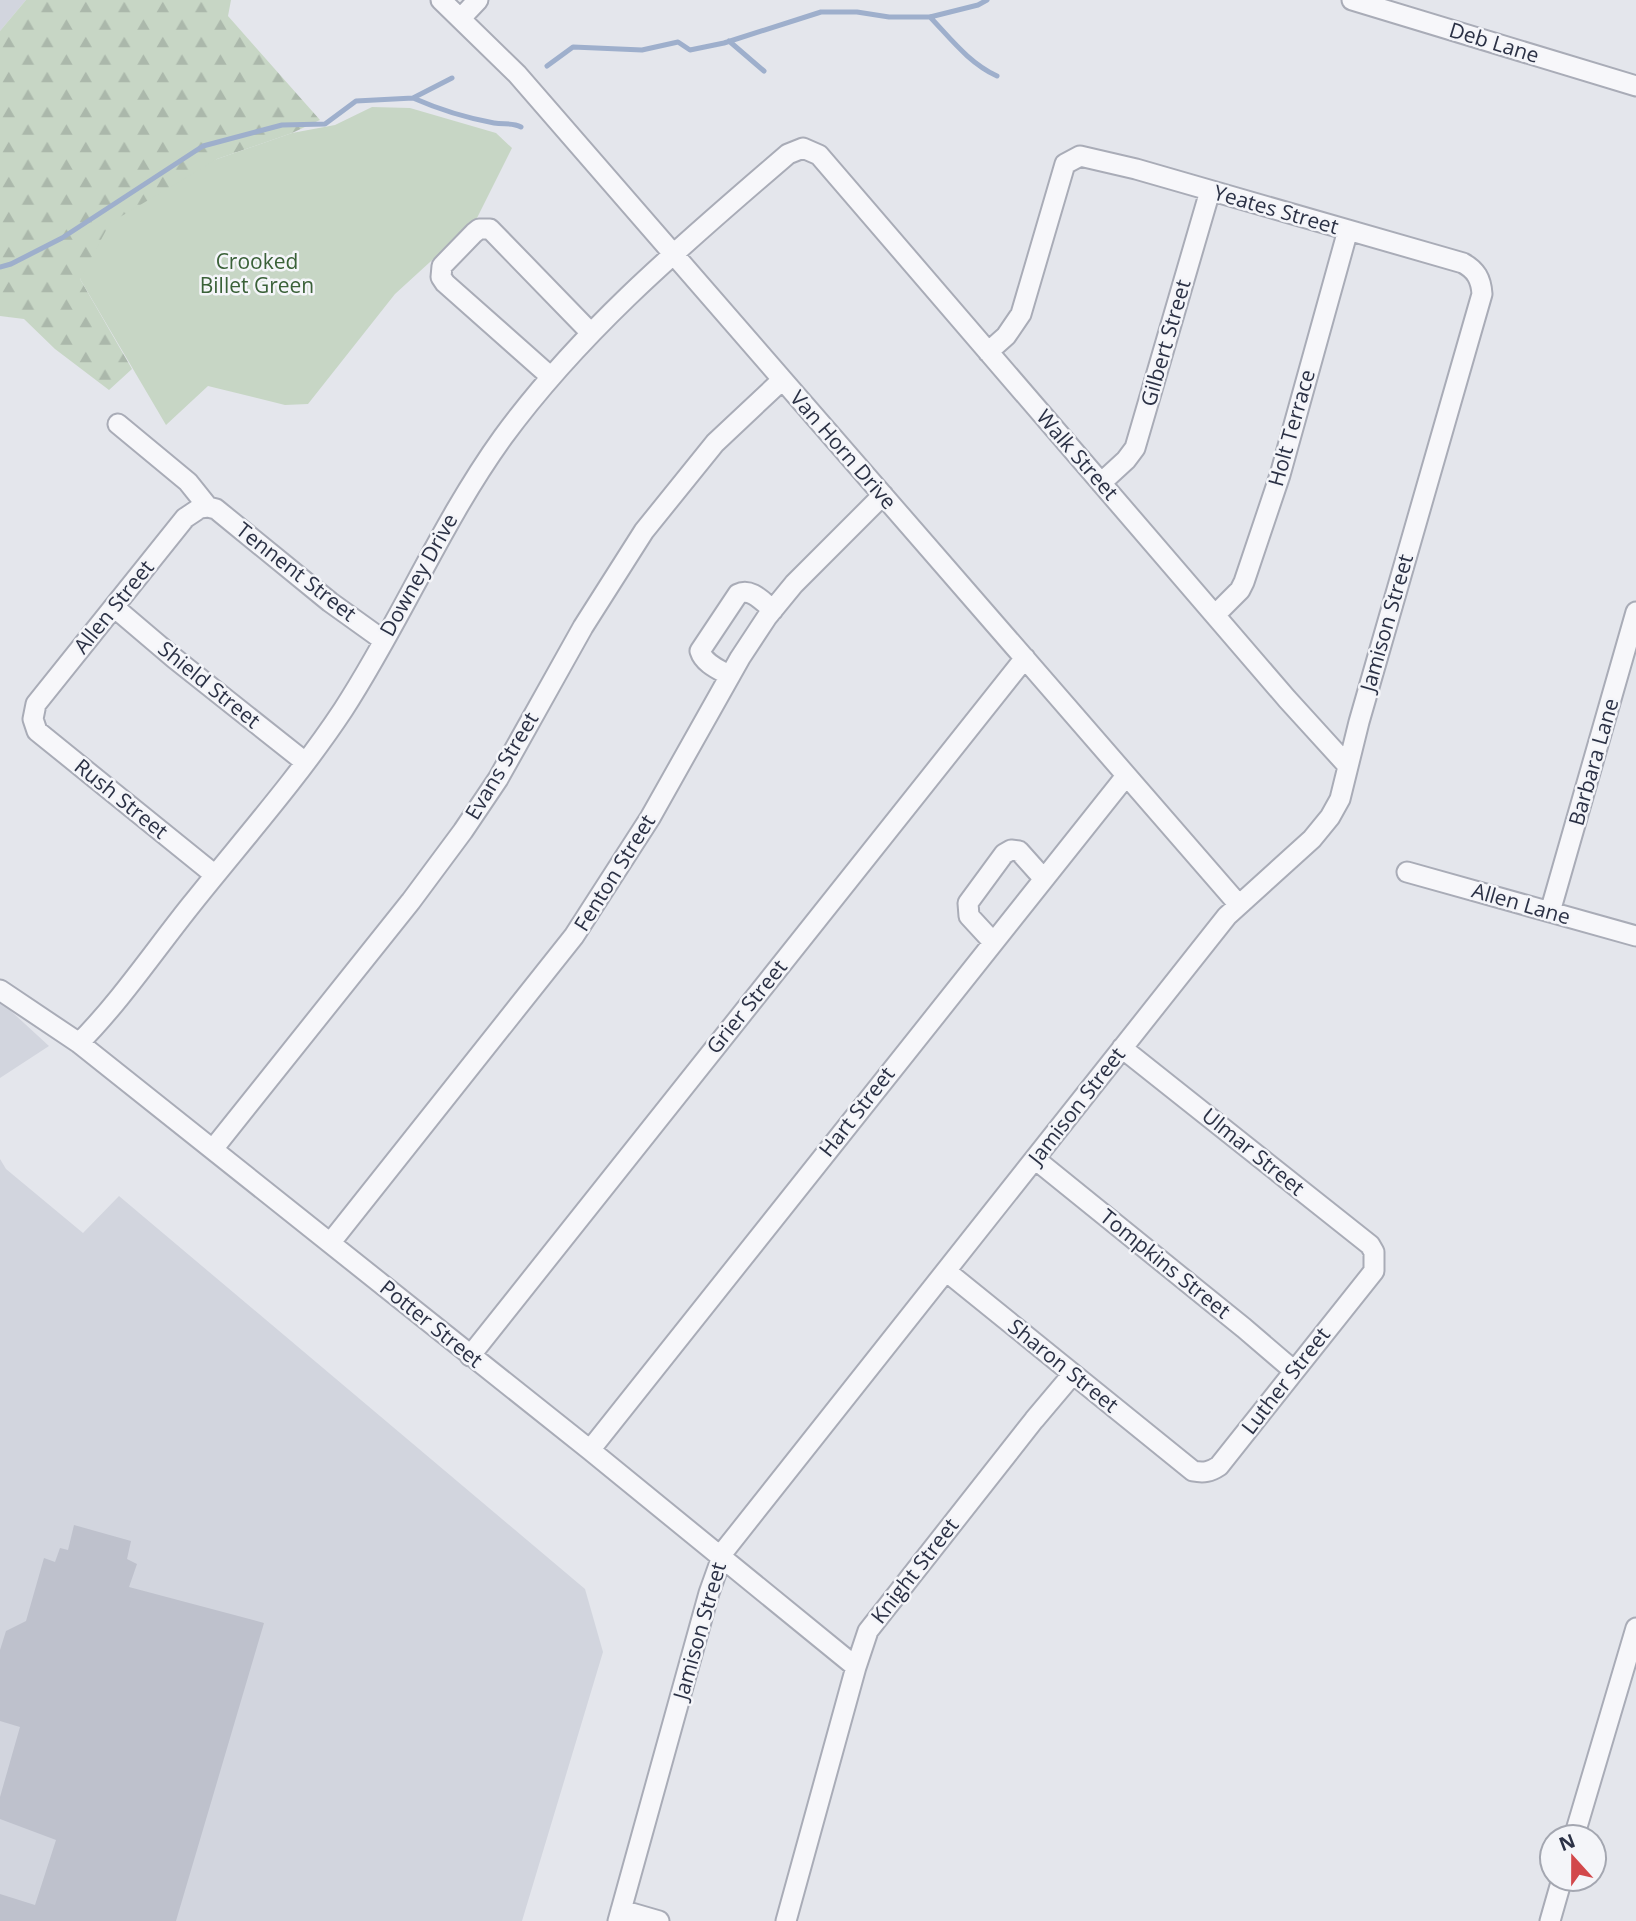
<svg xmlns="http://www.w3.org/2000/svg" width="1636" height="1921" font-family="'Open Sans',sans-serif">
	<style>
		.built { fill: #d2d5de }
		.forest { fill: url(#forest-firs) }
		.park { fill: #c7d6c5 }
		.lines { fill: none; stroke-linecap: round; stroke-linejoin: round }
		.stream { stroke: #9eafcc; stroke-width: 5 }
		.building { fill: #bec1cc }
		.minor-casing { stroke: #a9acb7; stroke-width: 23 }
		.minor { stroke: #f7f7fa; stroke-width: 19 }
		.labels { text-anchor: middle; stroke-width: 5; stroke-linejoin: round; paint-order: stroke }
		.street-label { font-size: 21px; fill: #2b3145; stroke: #f4f5f9 }
		.park-label { font-size: 21px; fill: #3a6138; stroke: #f4f5f9 }
	</style>
	<defs>
		<pattern id="forest-firs" width="22" height="20" patternUnits="userSpaceOnUse" patternTransform="scale(1.75)"><rect width="22" height="20" fill="#c7d6c5"/><path d="M5 1l3.5 6h-7zM16 11l3.5 6h-7z" fill="#abb8ab"/></pattern>
	</defs>
	<rect width="100%" height="100%" fill="#e4e6ec"/>
	<path class="built" d="M 0,0 L 26,0 L 0,31 Z
		M 0,1001 L 49,1046 L 0,1078 Z
		M 0,1159 L 6,1169 L 83,1233 L 119,1196 L 585,1589 L 603,1652 L 522,1921 L 0,1921 Z"/>
	<path class="forest" d="M 26,0 L 231,0 L 228,16 L 320,120 L 292,133 L 217,159 L 80,279 L 132,369 L 109,390 L 55,349 L 24,319 L 0,316 L 0,31 Z"/>
	<path class="park" d="M 372,107 L 410,108 L 496,133 L 512,148 L 476,220 L 395,294 L 308,404 L 285,405 L 208,386 L 166,425 L 80,279 L 110,223 L 217,159 L 292,133 L 335,125 Z"/>
	<g class="lines">
		<path class="stream" d="M 930,17 C 951,39 969,63 997,76
			M 729,41 L 764,71
			M 547,66 L 573,47 L 642,50 L 678,42 L 690,50 L 724,43 L 821,12 L 857,12 L 889,17 L 930,17 L 978,5 L 987,0
			M 413,98 C 438,109 467,118 494,123 C 504,125 512,122 521,127
			M 0,267 L 11,264 L 62,238 L 203,146 L 282,125 L 325,124 L 356,101 L 413,98 L 452,78"/>
	</g>
	<path class="building" d="M 74,1525 L 131,1541 L 127,1559 L 137,1564 L 129,1587 L 264,1623 L 176,1921 L 0,1921 L 0,1894 L 35,1905 L 56,1840 L 0,1819 L 0,1797 L 20,1727 L 0,1721 L 0,1650 L 6,1631 L 26,1621 L 44,1558 L 55,1562 L 60,1548 L 68,1550 Z"/>
	<g class="lines">
		<defs>
			<path id="minor" d="M 441,0 L 517,74 L 1239,905
				M 1352,0 L 1636,86
				M 461,18 L 478,0
				M 551,377 L 445,283 L 441,277 L 442,266 L 474,233 L 479,229 L 490,229 L 591,333
				M 118,424 L 188,482 L 208,507
				M 1101,483 L 1126,460 L 1135,448 L 1210,191
				M 208,507 L 200,508 L 185,518 L 36,704 L 33,719 L 37,731 L 215,875
				M 208,507 L 216,509 L 330,602 L 383,640
				M 114,607 L 174,658 L 305,762
				M 1215,615 L 1240,590 L 1244,582 L 1280,475 L 1348,230
				M 730,676 C 720,670 704,664 700,651 L 738,594 C 751,587 763,602 773,610
				M 1407,872 L 1636,936
				M 1550,912 L 1636,612
				M 993,942 L 969,916 L 968,903 L 1004,854 L 1011,850 L 1019,851 L 1044,879
				M 0,990 L 79,1043 L 590,1450 L 856,1667
				M 79,1043 C 119,1003 155,950 191,905 C 242,841 298,778 343,710 C 401,621 441,523 503,437 C 583,328 686,242 788,154 L 803,148 L 819,155 L 1287,699 L 1348,766
				M 213,1149 L 411,901 L 463,831 L 498,779 L 583,627 L 644,531 L 715,443 L 782,380
				M 1035,1159 L 1244,1328 L 1293,1370
				M 331,1242 L 574,936 L 650,818 L 740,658 L 767,617 L 794,584 L 883,495
				M 946,1271 L 1193,1471 C 1204,1473 1210,1472 1219,1466 L 1374,1271 L 1374,1252 L 1370,1245 L 1122,1048
				M 470,1356 L 1025,658
				M 590,1450 L 1126,776
				M 1574,1837 L 1636,1628
				M 621,1910 L 659,1921
				M 618,1921 L 709,1593 L 724,1551 L 1227,916 L 1312,839 L 1330,817 L 1340,799 L 1359,722 L 1482,294 C 1481,279 1476,270 1463,263 L 1136,169 L 1080,156 L 1065,164 L 1021,314 L 1006,336 L 988,352
				M 786,1921 L 856,1667 L 868,1631 L 1034,1420 L 1072,1375
				M 1550,1921 L 1562,1879"/>
		</defs>
		<use href="#minor" class="minor-casing"/>
		<use href="#minor" class="minor"/>
	</g>
	<g class="labels">
		<g class="street-label">
			<text transform="translate(1494 43) rotate(17)" y="7">Deb Lane</text>
			<text transform="translate(1276 210) rotate(16)" y="7">Yeates Street</text>
			<text transform="translate(1166 343) rotate(-74)" y="7">Gilbert Street</text>
			<text transform="translate(1292 428) rotate(-74)" y="7">Holt Terrace</text>
			<text transform="translate(843 450) rotate(49)" y="7">Van Horn Drive</text>
			<text transform="translate(1077 455) rotate(49)" y="7">Walk Street</text>
			<text transform="translate(296 572) rotate(38)" y="7">Tennent Street</text>
			<text transform="translate(419 575) rotate(-61)" y="7">Downey Drive</text>
			<text transform="translate(114 607) rotate(-51)" y="7">Allen Street</text>
			<text transform="translate(1387 623) rotate(-74)" y="7">Jamison Street</text>
			<text transform="translate(209 685) rotate(39)" y="7">Shield Street</text>
			<text transform="translate(1594 762) rotate(-74)" y="7">Barbara Lane</text>
			<text transform="translate(502 766) rotate(-59)" y="7">Evans Street</text>
			<text transform="translate(121 799) rotate(39)" y="7">Rush Street</text>
			<text transform="translate(615 873) rotate(-58)" y="7">Fenton Street</text>
			<text transform="translate(1521 904) rotate(16)" y="7">Allen Lane</text>
			<text transform="translate(747 1007) rotate(-51)" y="7">Grier Street</text>
			<text transform="translate(1077 1106) rotate(-52)" y="7">Jamison Street</text>
			<text transform="translate(857 1112) rotate(-52)" y="7">Hart Street</text>
			<text transform="translate(1253 1152) rotate(39)" y="7">Ulmar Street</text>
			<text transform="translate(1165 1264) rotate(39)" y="7">Tompkins Street</text>
			<text transform="translate(431 1324) rotate(39)" y="7">Potter Street</text>
			<text transform="translate(1063 1366) rotate(39)" y="7">Sharon Street</text>
			<text transform="translate(1286 1381) rotate(-52)" y="7">Luther Street</text>
			<text transform="translate(915 1571) rotate(-52)" y="7">Knight Street</text>
			<text transform="translate(700 1631) rotate(-74)" y="7">Jamison Street</text>
		</g>
		<g class="park-label">
			<text x="257" y="269">Crooked<tspan x="257" dy="24">Billet Green</tspan></text>
		</g>
	</g>
	<g transform="translate(1573 1858) rotate(339)"><circle r="33" fill="#f4f5f9" stroke="#a4a7b1" stroke-width="2"/>
	<path d="M0-5L12 26L0 18L-12 26Z" fill="#d2484b"/>
	<text y="-10" font-size="19" font-weight="bold" text-anchor="middle" fill="#2b3145">N</text>
	</g>
</svg>
